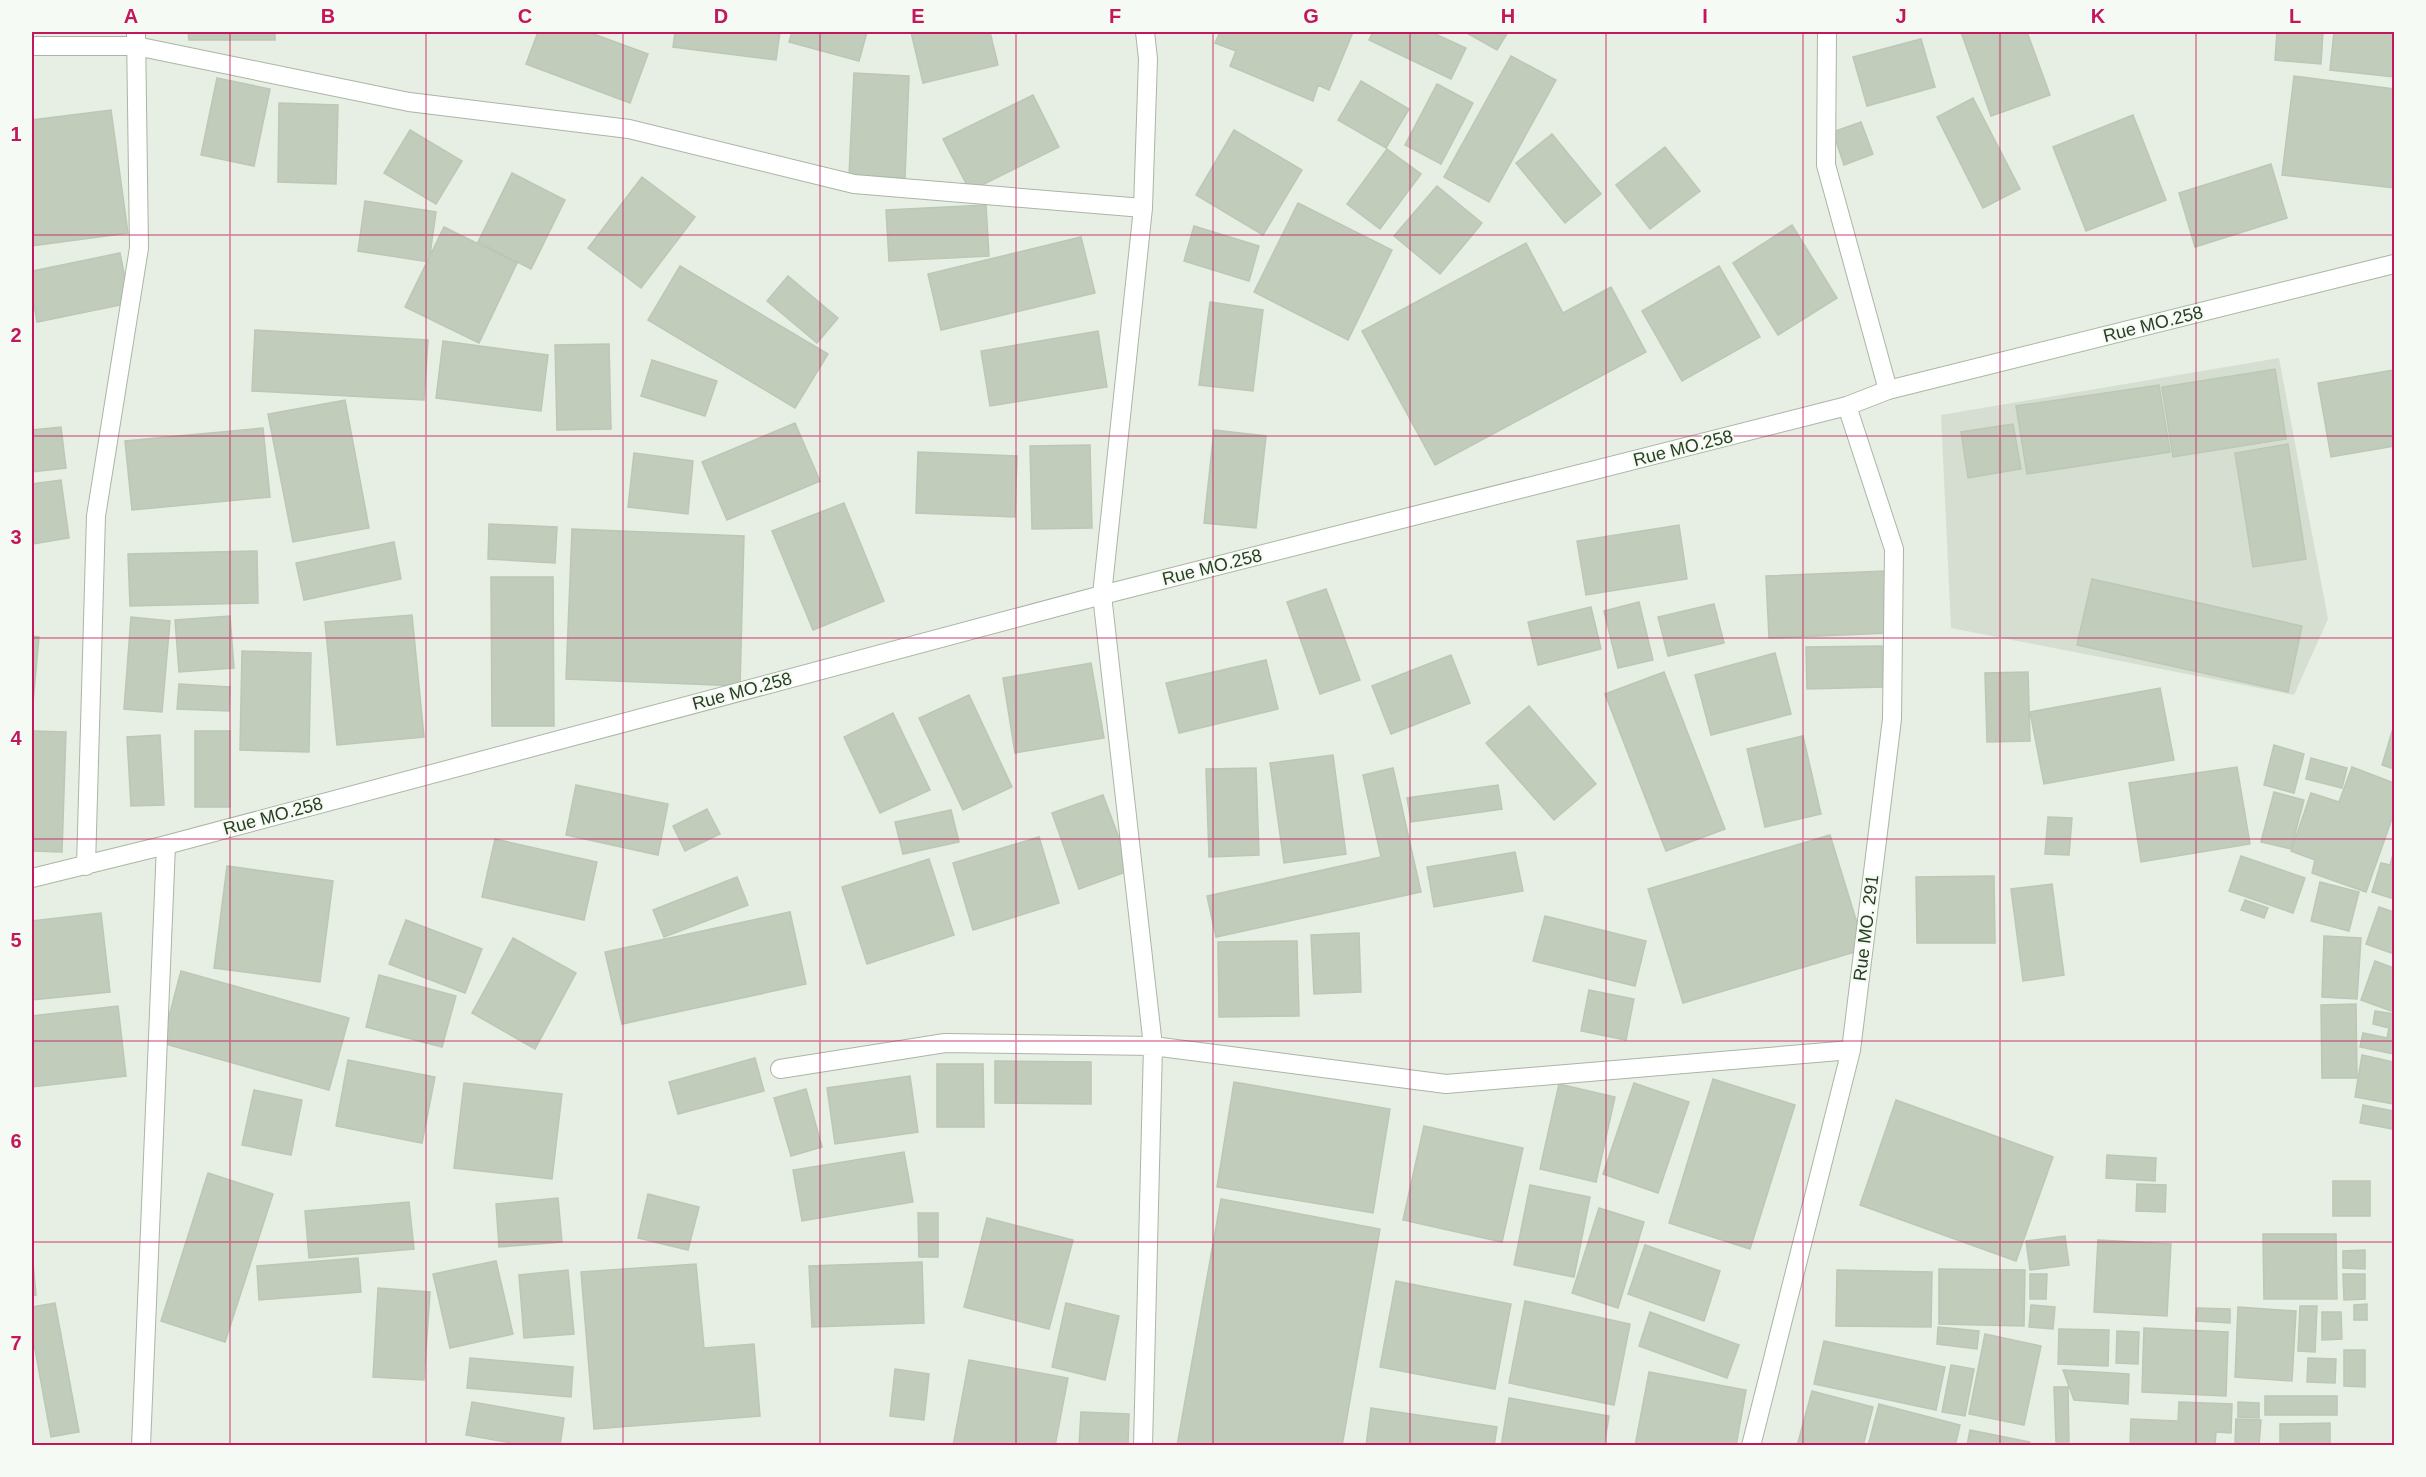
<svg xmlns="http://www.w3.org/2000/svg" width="2426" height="1477" font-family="Helvetica,sans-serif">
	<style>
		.built { fill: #d6ded1 }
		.building { fill: #c1ccbb; stroke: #bbc8b5; stroke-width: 1.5 }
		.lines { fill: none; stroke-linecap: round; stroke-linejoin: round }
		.service-casing { stroke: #aab6a5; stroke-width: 20 }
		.minor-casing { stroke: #aab6a5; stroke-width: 20 }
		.service { stroke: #fff; stroke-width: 18 }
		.minor { stroke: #fff; stroke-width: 18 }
		.grid { fill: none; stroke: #c2185b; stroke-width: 1.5; stroke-opacity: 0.55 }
		.labels { text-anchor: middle; stroke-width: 4.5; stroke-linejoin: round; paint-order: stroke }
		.street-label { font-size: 18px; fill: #284021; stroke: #f6faf4 }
		.neatline { fill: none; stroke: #c2185b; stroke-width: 2 }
		.grid-label { font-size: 20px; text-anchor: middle; font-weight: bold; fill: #c2185b }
	</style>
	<rect width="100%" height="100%" fill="#e7eee3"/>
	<path class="built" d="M 2279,358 L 2328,619 L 2294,695 L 1951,628 L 1941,415 Z"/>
	<path class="building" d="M 188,32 L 275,32 L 275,40 L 189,40 Z
		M 538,32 L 588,32 L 648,54 L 630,103 L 526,64 Z
		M 675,32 L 780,32 L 776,60 L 673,47 Z
		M 792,32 L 867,32 L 859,61 L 789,42 Z
		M 911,32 L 990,32 L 998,65 L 923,83 Z
		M 1220,32 L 1353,32 L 1329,90 L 1318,85 L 1313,101 L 1230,66 L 1236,51 L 1215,43 Z
		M 1373,32 L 1431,32 L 1466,48 L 1451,79 L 1369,40 Z
		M 1465,32 L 1508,32 L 1497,50 Z
		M 1961,32 L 2027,32 L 2050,95 L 1991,116 Z
		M 2277,32 L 2323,32 L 2321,64 L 2275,60 Z
		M 2334,32 L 2394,32 L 2394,77 L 2330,70 Z
		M 1921,39 L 1935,87 L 1867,106 L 1853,57 Z
		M 1511,56 L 1556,80 L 1489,202 L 1444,177 Z
		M 854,73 L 909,76 L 905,178 L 849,175 Z
		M 2294,76 L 2394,89 L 2394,188 L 2282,175 Z
		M 217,78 L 270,89 L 254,166 L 201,155 Z
		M 1361,81 L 1409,109 L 1386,148 L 1338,120 Z
		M 1437,84 L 1473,103 L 1441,164 L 1405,145 Z
		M 1033,95 L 1059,147 L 970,191 L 943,139 Z
		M 1973,98 L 2020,189 L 1983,208 L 1937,117 Z
		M 279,103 L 338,105 L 336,184 L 278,182 Z
		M 111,110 L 128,233 L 32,246 L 32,120 Z
		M 2133,115 L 2166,200 L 2086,231 L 2053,147 Z
		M 1861,122 L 1873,154 L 1844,165 L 1833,132 Z
		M 410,130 L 462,161 L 436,204 L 384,173 Z
		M 1234,130 L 1302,170 L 1263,235 L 1196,195 Z
		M 1552,134 L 1601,194 L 1565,223 L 1516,163 Z
		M 1665,147 L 1700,191 L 1650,229 L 1616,185 Z
		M 1387,149 L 1421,174 L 1380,229 L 1347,204 Z
		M 2271,164 L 2287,218 L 2195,247 L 2179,193 Z
		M 512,173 L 565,200 L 531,269 L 478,242 Z
		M 642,177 L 695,217 L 641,288 L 588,248 Z
		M 1437,186 L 1482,223 L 1440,274 L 1394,236 Z
		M 365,201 L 436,212 L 429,262 L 358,251 Z
		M 1298,203 L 1392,250 L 1348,340 L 1254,292 Z
		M 986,205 L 989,256 L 889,261 L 886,210 Z
		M 1792,225 L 1837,298 L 1778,335 L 1733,263 Z
		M 1194,226 L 1259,246 L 1249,281 L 1184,261 Z
		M 444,227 L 517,263 L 479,343 L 405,307 Z
		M 1081,237 L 1095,293 L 941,330 L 928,274 Z
		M 1526,243 L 1563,313 L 1611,287 L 1646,352 L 1435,465 L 1362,331 Z
		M 120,253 L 130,303 L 37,322 L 32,293 L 32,271 Z
		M 680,266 L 828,354 L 795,408 L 648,320 Z
		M 1719,266 L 1760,337 L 1682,381 L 1642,311 Z
		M 788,276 L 838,318 L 817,343 L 767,301 Z
		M 1210,302 L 1263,310 L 1253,391 L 1199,385 Z
		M 255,330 L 428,340 L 424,400 L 252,391 Z
		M 1098,331 L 1107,387 L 990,406 L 981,351 Z
		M 443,341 L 548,355 L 541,411 L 436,398 Z
		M 609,344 L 611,429 L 557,430 L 555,345 Z
		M 652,360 L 717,381 L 705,416 L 641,396 Z
		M 2275,369 L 2286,439 L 2173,457 L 2162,387 Z
		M 2394,370 L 2394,446 L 2331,457 L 2318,383 Z
		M 2159,385 L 2170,452 L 2027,474 L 2016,406 Z
		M 345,400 L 369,528 L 293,542 L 268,414 Z
		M 795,423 L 820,481 L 727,520 L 702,462 Z
		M 2013,424 L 2021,469 L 1968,478 L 1961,432 Z
		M 61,427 L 66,468 L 32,472 L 32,430 Z
		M 263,428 L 270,497 L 132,510 L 125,441 Z
		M 1214,430 L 1266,436 L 1256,528 L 1204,523 Z
		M 2288,444 L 2306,559 L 2253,567 L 2235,453 Z
		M 1090,445 L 1092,528 L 1032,529 L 1030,446 Z
		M 918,452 L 1017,456 L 1015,517 L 916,513 Z
		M 634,453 L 693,461 L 688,514 L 628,507 Z
		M 61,480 L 69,538 L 32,544 L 32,484 Z
		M 844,503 L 884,601 L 813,630 L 772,531 Z
		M 489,524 L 557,527 L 555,563 L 488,559 Z
		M 1679,525 L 1687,579 L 1586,595 L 1577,541 Z
		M 572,529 L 744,536 L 740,686 L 566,679 Z
		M 394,542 L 401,579 L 304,600 L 296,563 Z
		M 257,551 L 258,603 L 130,606 L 128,554 Z
		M 1885,571 L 1889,633 L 1769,638 L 1766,576 Z
		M 491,577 L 553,577 L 554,726 L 492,726 Z
		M 2092,579 L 2302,626 L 2288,692 L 2077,645 Z
		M 1326,589 L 1360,680 L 1320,694 L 1287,602 Z
		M 1639,602 L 1653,660 L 1618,668 L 1604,611 Z
		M 1714,604 L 1724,643 L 1668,656 L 1658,617 Z
		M 1591,607 L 1601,649 L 1538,665 L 1528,622 Z
		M 412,615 L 424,737 L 337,745 L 325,622 Z
		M 230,616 L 234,668 L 179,672 L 175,620 Z
		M 131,617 L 170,621 L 162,712 L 124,709 Z
		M 32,636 L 39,637 L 32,714 Z
		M 1882,646 L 1883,687 L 1807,689 L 1806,647 Z
		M 242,651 L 311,653 L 309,752 L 240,750 Z
		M 1775,653 L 1791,714 L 1711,735 L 1695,675 Z
		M 1451,655 L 1470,703 L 1391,734 L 1372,686 Z
		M 1266,660 L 1278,709 L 1179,733 L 1166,683 Z
		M 1091,663 L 1104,738 L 1015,753 L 1003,678 Z
		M 1664,672 L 1725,829 L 1666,851 L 1605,694 Z
		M 2028,672 L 2030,741 L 1987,742 L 1985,673 Z
		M 179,684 L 230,687 L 229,711 L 177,709 Z
		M 2160,688 L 2174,760 L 2044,784 L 2030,712 Z
		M 969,695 L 1012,787 L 963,810 L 919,718 Z
		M 1529,706 L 1596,784 L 1554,820 L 1486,743 Z
		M 893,713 L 930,790 L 880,813 L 844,737 Z
		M 2394,725 L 2394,769 L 2382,765 Z
		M 32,731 L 66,732 L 62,852 L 32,851 Z
		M 195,731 L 230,731 L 230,807 L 195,807 Z
		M 160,735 L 164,805 L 131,806 L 127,737 Z
		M 1803,736 L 1821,814 L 1765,827 L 1747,749 Z
		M 2274,745 L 2304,754 L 2294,793 L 2264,785 Z
		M 1333,755 L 1346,854 L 1284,863 L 1270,763 Z
		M 2311,758 L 2347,768 L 2342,788 L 2306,779 Z
		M 2237,767 L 2250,844 L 2141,862 L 2129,783 Z
		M 2352,767 L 2394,783 L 2394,813 L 2366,892 L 2312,873 L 2315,860 L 2291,851 L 2311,793 L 2339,802 Z
		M 1256,768 L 1259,855 L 1209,857 L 1206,769 Z
		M 1393,768 L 1421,892 L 1216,937 L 1207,896 L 1381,857 L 1363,775 Z
		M 576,785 L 668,804 L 658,855 L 566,835 Z
		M 1498,785 L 1502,809 L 1411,822 L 1407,798 Z
		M 2274,792 L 2304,800 L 2291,849 L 2261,842 Z
		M 1103,795 L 1131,870 L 1079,889 L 1052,813 Z
		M 707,809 L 720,834 L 685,851 L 673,826 Z
		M 951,810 L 959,842 L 903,854 L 895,822 Z
		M 2048,817 L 2072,818 L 2069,855 L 2045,854 Z
		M 1830,835 L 1865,949 L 1683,1003 L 1648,889 Z
		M 1039,837 L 1059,903 L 973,930 L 953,863 Z
		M 495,839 L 597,862 L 584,920 L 482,897 Z
		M 2394,851 L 2394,899 L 2372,892 L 2381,863 L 2390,865 Z
		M 1515,852 L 1523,891 L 1434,907 L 1427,867 Z
		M 2241,856 L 2305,878 L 2293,913 L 2229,891 Z
		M 929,859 L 954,935 L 867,964 L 842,887 Z
		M 227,866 L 333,881 L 320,982 L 214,968 Z
		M 1994,876 L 1995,943 L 1917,943 L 1916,877 Z
		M 737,877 L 748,905 L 664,937 L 653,910 Z
		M 2320,882 L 2359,892 L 2349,931 L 2311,921 Z
		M 2052,884 L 2064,975 L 2023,981 L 2011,889 Z
		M 2245,900 L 2268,908 L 2264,918 L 2241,910 Z
		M 2379,907 L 2394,912 L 2394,954 L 2366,944 Z
		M 790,912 L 806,984 L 622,1024 L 605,952 Z
		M 101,913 L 110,992 L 32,1000 L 32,921 Z
		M 1545,916 L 1646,941 L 1635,986 L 1533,961 Z
		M 406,920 L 482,949 L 465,993 L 389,964 Z
		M 1359,933 L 1361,992 L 1314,994 L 1311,935 Z
		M 2324,936 L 2361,938 L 2357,999 L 2322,997 Z
		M 513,938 L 576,973 L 535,1049 L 472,1013 Z
		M 1297,941 L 1299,1016 L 1219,1017 L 1218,942 Z
		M 2375,961 L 2394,968 L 2394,1012 L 2361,1000 Z
		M 181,971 L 349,1018 L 329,1090 L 162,1043 Z
		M 379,975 L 456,996 L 442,1047 L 366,1027 Z
		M 1589,990 L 1634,999 L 1626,1040 L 1581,1031 Z
		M 2356,1004 L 2357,1078 L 2322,1078 L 2321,1005 Z
		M 118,1006 L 126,1076 L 32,1087 L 32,1016 Z
		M 2375,1011 L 2394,1014 L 2394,1054 L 2360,1047 L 2363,1033 L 2387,1038 L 2389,1028 L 2373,1024 Z
		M 2362,1055 L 2394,1062 L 2394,1104 L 2355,1097 Z
		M 755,1058 L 764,1091 L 678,1114 L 669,1082 Z
		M 348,1060 L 435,1077 L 422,1143 L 336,1126 Z
		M 995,1061 L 1091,1062 L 1091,1104 L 995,1103 Z
		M 937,1064 L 983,1064 L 984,1127 L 937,1127 Z
		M 910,1076 L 918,1132 L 835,1144 L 827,1088 Z
		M 1713,1079 L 1795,1105 L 1750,1249 L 1669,1223 Z
		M 1234,1082 L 1390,1109 L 1373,1213 L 1217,1187 Z
		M 464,1083 L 562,1094 L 552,1179 L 454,1168 Z
		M 1634,1083 L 1689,1102 L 1658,1193 L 1603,1174 Z
		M 1559,1084 L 1615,1097 L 1596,1182 L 1540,1169 Z
		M 806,1089 L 822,1147 L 791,1156 L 774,1098 Z
		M 254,1090 L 302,1100 L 291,1155 L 242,1145 Z
		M 1896,1100 L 2053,1157 L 2016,1261 L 1860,1205 Z
		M 2363,1105 L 2394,1111 L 2393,1129 L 2360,1123 Z
		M 1424,1126 L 1523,1148 L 1502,1242 L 1403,1220 Z
		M 904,1152 L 913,1202 L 802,1221 L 793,1170 Z
		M 2107,1155 L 2156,1158 L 2155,1181 L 2106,1178 Z
		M 208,1173 L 273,1194 L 225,1342 L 161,1321 Z
		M 2333,1181 L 2370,1181 L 2370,1216 L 2333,1216 Z
		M 2137,1184 L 2166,1185 L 2165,1212 L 2136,1211 Z
		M 1530,1185 L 1590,1197 L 1574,1277 L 1514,1265 Z
		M 648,1194 L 699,1207 L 688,1250 L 638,1238 Z
		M 558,1198 L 562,1242 L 499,1247 L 496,1204 Z
		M 1221,1199 L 1380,1229 L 1342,1446 L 1177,1446 Z
		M 409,1202 L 414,1249 L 309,1258 L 305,1211 Z
		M 1599,1208 L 1644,1222 L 1618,1308 L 1572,1293 Z
		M 918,1213 L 938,1213 L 938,1257 L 919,1257 Z
		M 987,1218 L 1073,1240 L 1049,1329 L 964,1307 Z
		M 2263,1234 L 2336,1234 L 2337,1299 L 2264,1299 Z
		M 2065,1236 L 2069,1265 L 2030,1270 L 2026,1241 Z
		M 2098,1240 L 2171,1244 L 2167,1316 L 2094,1312 Z
		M 1645,1245 L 1720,1271 L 1704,1321 L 1628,1294 Z
		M 2365,1250 L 2365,1269 L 2343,1268 L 2343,1251 Z
		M 32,1253 L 36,1295 L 32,1296 Z
		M 358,1258 L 361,1292 L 259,1300 L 257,1266 Z
		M 496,1261 L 513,1334 L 450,1348 L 433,1274 Z
		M 922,1262 L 924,1323 L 812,1327 L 809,1266 Z
		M 696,1264 L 704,1348 L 754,1344 L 760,1416 L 594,1429 L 581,1272 Z
		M 1939,1269 L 2025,1270 L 2024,1326 L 1939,1324 Z
		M 568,1270 L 574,1334 L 524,1338 L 519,1275 Z
		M 1837,1270 L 1932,1272 L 1931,1327 L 1836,1326 Z
		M 2030,1274 L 2047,1274 L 2046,1299 L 2030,1299 Z
		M 2343,1274 L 2365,1274 L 2365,1299 L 2344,1300 Z
		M 1396,1281 L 1511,1304 L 1495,1389 L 1380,1367 Z
		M 378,1288 L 430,1292 L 424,1380 L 373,1377 Z
		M 1525,1301 L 1630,1324 L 1614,1405 L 1509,1383 Z
		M 55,1303 L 79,1432 L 51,1437 L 32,1333 L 32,1307 Z
		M 1066,1303 L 1119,1316 L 1105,1380 L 1052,1367 Z
		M 2367,1304 L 2367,1320 L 2354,1320 L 2354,1305 Z
		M 2031,1305 L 2055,1307 L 2053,1329 L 2029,1327 Z
		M 2300,1306 L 2317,1306 L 2315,1352 L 2298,1351 Z
		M 2238,1307 L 2296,1311 L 2292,1381 L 2235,1377 Z
		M 2197,1308 L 2230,1309 L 2230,1323 L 2196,1321 Z
		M 1650,1312 L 1739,1345 L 1727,1378 L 1639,1346 Z
		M 2322,1312 L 2341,1312 L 2342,1339 L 2322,1340 Z
		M 1938,1327 L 1979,1331 L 1977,1349 L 1937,1344 Z
		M 2144,1328 L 2228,1332 L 2226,1396 L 2142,1392 Z
		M 2059,1329 L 2109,1330 L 2108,1366 L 2058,1364 Z
		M 2117,1331 L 2139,1332 L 2138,1364 L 2116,1363 Z
		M 1985,1334 L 2041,1346 L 2024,1425 L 1969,1414 Z
		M 1824,1341 L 1945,1367 L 1936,1410 L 1814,1384 Z
		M 2344,1350 L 2365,1350 L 2365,1387 L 2344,1386 Z
		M 470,1358 L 573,1367 L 571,1397 L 467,1388 Z
		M 2308,1358 L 2336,1359 L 2335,1383 L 2307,1382 Z
		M 969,1360 L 1068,1378 L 1055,1446 L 953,1446 Z
		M 1951,1365 L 1974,1369 L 1965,1416 L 1942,1412 Z
		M 895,1369 L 929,1374 L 924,1420 L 890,1416 Z
		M 2063,1370 L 2129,1374 L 2128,1404 L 2074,1400 Z
		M 1649,1372 L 1746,1390 L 1736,1446 L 1635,1446 Z
		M 2054,1387 L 2068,1387 L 2069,1442 L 2056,1442 Z
		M 1812,1391 L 1873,1407 L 1863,1446 L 1797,1446 Z
		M 2265,1396 L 2337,1396 L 2337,1415 L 2265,1415 Z
		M 1509,1398 L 1609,1416 L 1604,1446 L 1501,1446 Z
		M 472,1402 L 564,1418 L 560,1446 L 528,1446 L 466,1435 Z
		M 2179,1402 L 2232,1404 L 2231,1433 L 2216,1432 L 2215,1446 L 2130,1446 L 2131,1419 L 2178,1421 Z
		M 2238,1402 L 2259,1403 L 2259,1418 L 2238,1417 Z
		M 1879,1404 L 1960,1425 L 1955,1446 L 1868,1446 Z
		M 1371,1408 L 1497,1427 L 1494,1446 L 1366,1446 Z
		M 1081,1412 L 1129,1414 L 1128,1446 L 1079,1446 Z
		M 2236,1419 L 2261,1420 L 2259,1445 L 2235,1443 Z
		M 2330,1423 L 2330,1446 L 2280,1446 L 2280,1424 Z
		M 1970,1430 L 2030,1442 L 2029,1446 L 1967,1446 Z"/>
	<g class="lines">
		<defs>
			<path id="service" d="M 1827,32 L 1826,165 L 1888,390"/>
			<path id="minor" d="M 32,46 L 136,46 L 409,102 L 629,129 L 854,184 L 1143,208
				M 86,866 L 96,516 L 139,248 L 136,32
				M 32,878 L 166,845 L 1102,595 L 1847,406 L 1888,390 L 2394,264
				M 780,1069 L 945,1043 L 1153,1046 L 1446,1084 L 1851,1050
				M 141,1446 L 166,845
				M 1143,1446 L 1153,1046 L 1102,595 L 1143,208 L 1148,59 L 1145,32
				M 1751,1446 L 1851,1050 L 1892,719 L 1894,549 L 1847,406"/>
		</defs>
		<use href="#service" class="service-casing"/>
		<use href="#minor" class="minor-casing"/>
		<use href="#service" class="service"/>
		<use href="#minor" class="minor"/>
	</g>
	<path class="grid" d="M 230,32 L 230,1446M 426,32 L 426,1446M 623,32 L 623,1446M 820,32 L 820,1446M 1016,32 L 1016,1446M 1213,32 L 1213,1446M 1410,32 L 1410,1446M 1606,32 L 1606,1446M 1803,32 L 1803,1446M 2000,32 L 2000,1446M 2196,32 L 2196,1446M 32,235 L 2394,235M 32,436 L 2394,436M 32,638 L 2394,638M 32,839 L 2394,839M 32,1041 L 2394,1041M 32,1242 L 2394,1242"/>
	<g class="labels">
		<g class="street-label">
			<text transform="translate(2153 324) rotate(-14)" y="6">Rue MO.258</text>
			<text transform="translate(1683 448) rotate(-14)" y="6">Rue MO.258</text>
			<text transform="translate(1212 567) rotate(-14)" y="6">Rue MO.258</text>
			<text transform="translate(742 691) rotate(-15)" y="6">Rue MO.258</text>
			<text transform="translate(273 816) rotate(-15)" y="6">Rue MO.258</text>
			<text transform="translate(1866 928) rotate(-83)" y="6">Rue MO. 291</text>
		</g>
	</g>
	<rect width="2426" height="1477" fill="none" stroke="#f6faf4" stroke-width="66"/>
	<rect x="33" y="33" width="2360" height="1411" class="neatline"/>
	<g class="grid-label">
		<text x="131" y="23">A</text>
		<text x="328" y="23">B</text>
		<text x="525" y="23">C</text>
		<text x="721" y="23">D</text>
		<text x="918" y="23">E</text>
		<text x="1115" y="23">F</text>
		<text x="1311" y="23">G</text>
		<text x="1508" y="23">H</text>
		<text x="1705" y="23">I</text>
		<text x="1901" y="23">J</text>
		<text x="2098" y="23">K</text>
		<text x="2295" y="23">L</text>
		<text x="16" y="141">1</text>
		<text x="16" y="342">2</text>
		<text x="16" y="544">3</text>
		<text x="16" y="745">4</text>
		<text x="16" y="947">5</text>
		<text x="16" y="1148">6</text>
		<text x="16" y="1350">7</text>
	</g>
</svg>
